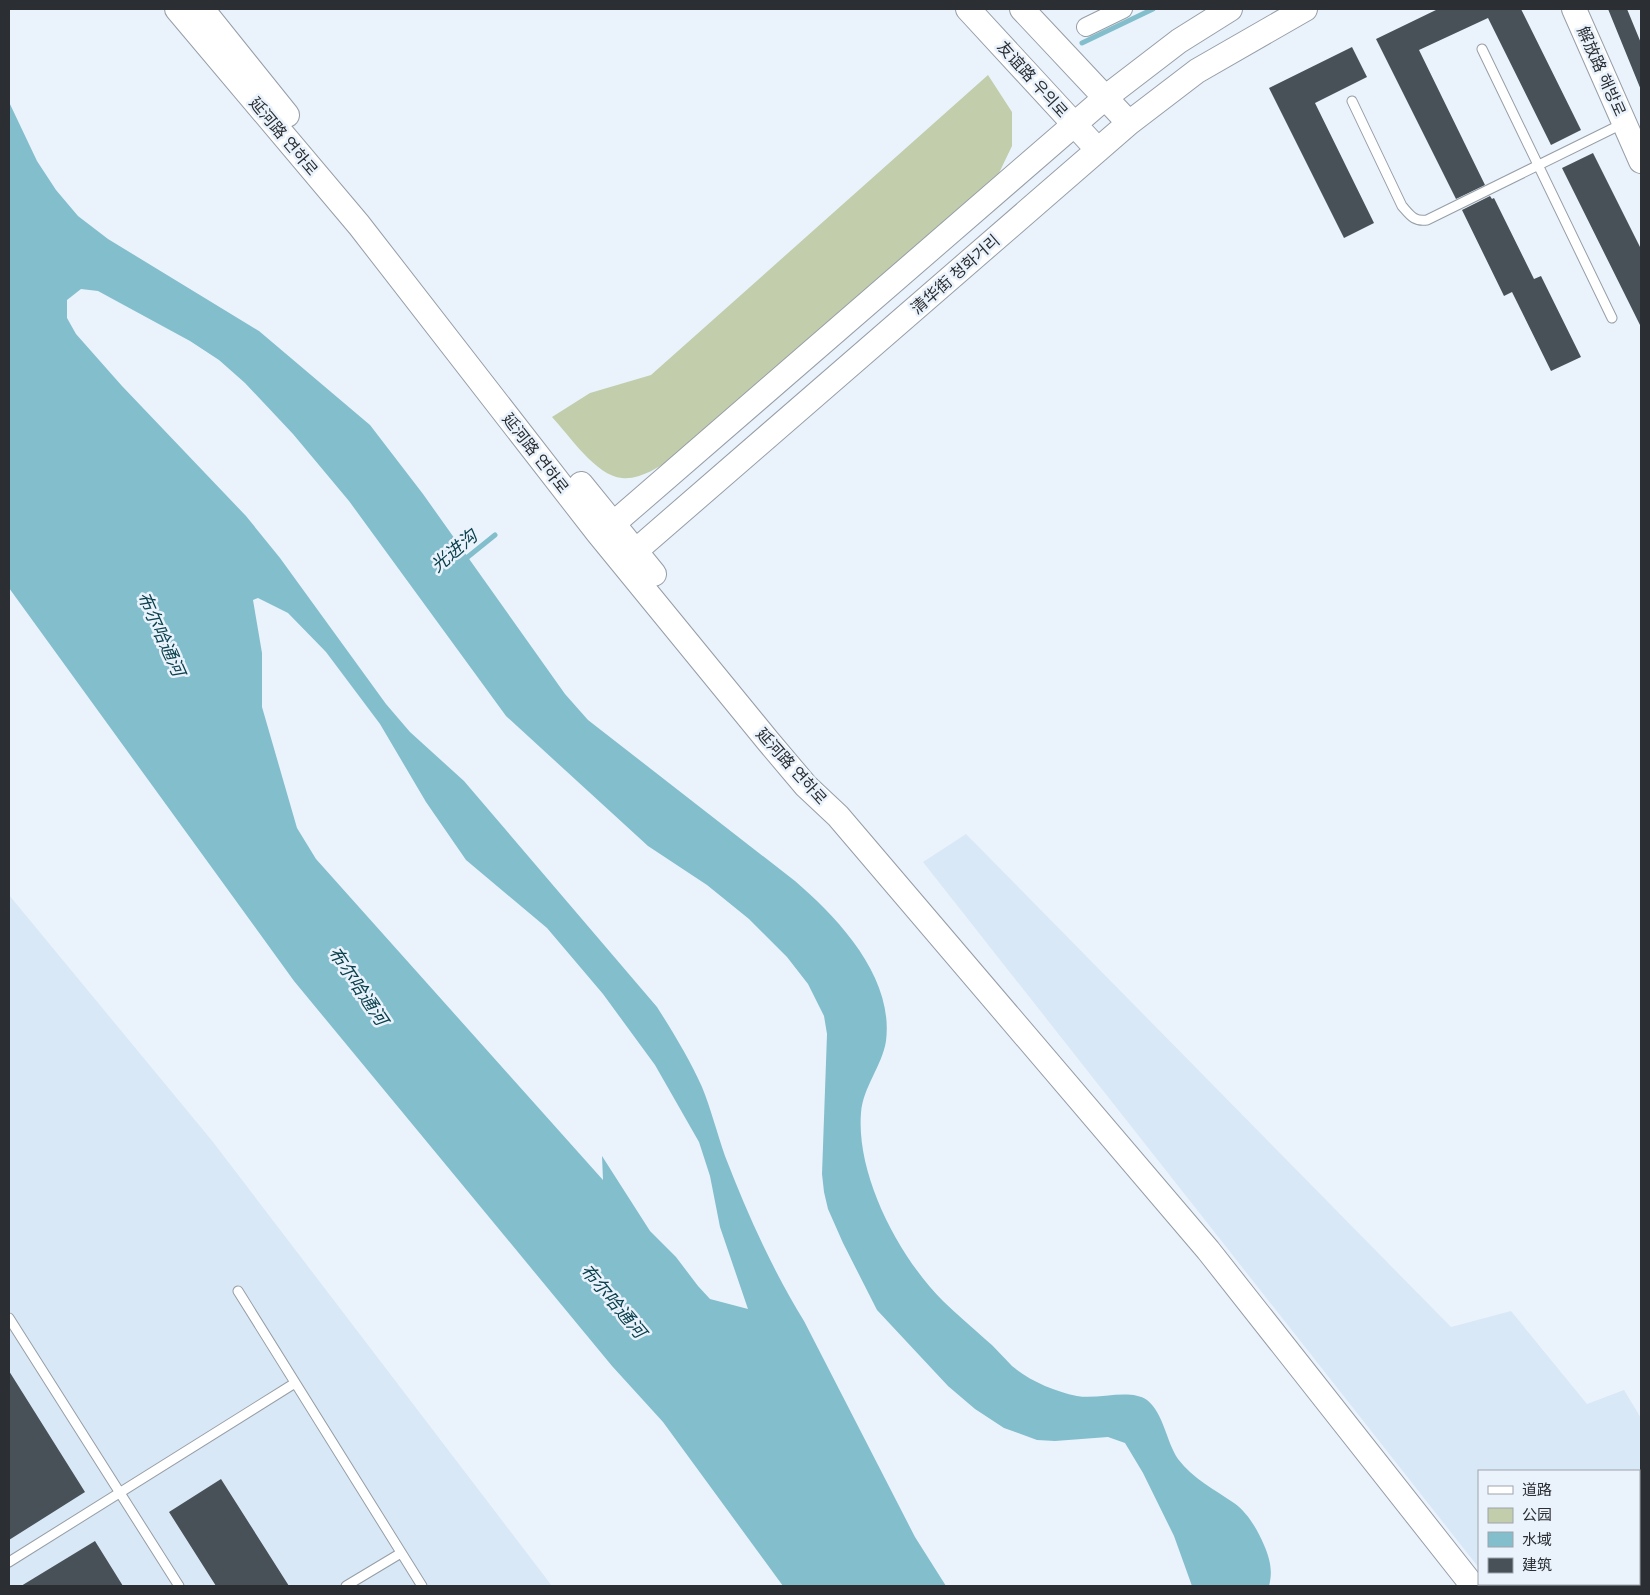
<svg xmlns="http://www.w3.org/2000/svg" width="1650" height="1595" font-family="'Golos Text','Noto Sans SC','Noto Sans KR',sans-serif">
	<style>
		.built { fill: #d9e8f6 }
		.green { fill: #c2cdab }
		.water { fill: #83becd; fill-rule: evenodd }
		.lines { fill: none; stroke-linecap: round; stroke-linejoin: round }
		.stream { stroke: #83becd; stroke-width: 5 }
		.building { fill: #495158 }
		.lane-casing { stroke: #969ea6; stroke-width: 11 }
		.street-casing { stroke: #969ea6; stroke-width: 20 }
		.secondary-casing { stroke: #969ea6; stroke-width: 26 }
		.lane { stroke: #fff; stroke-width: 9 }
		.street { stroke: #fff; stroke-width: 18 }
		.secondary { stroke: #fff; stroke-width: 24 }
		.labels { text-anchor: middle; stroke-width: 5; stroke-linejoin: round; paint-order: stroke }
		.street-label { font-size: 16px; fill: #2b2e32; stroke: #eaf3fc }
		.water-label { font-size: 18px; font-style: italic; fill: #0b424d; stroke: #eaf3fc }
	</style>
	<rect width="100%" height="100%" fill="#eaf3fc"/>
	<path class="built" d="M 966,834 L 1451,1327 L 1511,1311 L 1587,1404 L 1624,1390 L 1641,1418 L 1641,1539 L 1639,1540 L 1639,1471 L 1479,1471 L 1479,1568 L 923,862 Z
		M 9,895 L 213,1142 L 552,1586 L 9,1586 Z"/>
	<path class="green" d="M 988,75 L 1012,112 L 1012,146 L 999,173 L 672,459 C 658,467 640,480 622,478 C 596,476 569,435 552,417 L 590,393 L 651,375 Z"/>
	<path class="water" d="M 9,102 L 37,161 L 56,190 L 78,216 L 108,239 L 259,331 L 370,425 L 423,494 L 565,694 L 588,720 L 795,881 C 839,919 894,977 886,1041 C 882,1066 863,1087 861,1113 C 856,1176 899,1257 943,1301 C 956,1314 971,1326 985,1339 C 995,1347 1003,1357 1012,1366 C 1030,1381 1054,1391 1077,1396 C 1098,1400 1130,1388 1147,1400 C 1164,1414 1166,1441 1178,1459 C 1193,1479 1214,1489 1234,1503 C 1248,1513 1257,1529 1264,1545 C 1270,1559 1273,1571 1269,1586 L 1192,1586 L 1174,1536 L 1143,1473 L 1125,1443 L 1108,1437 L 1055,1441 L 1037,1440 L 1004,1428 L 975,1409 L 948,1386 L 877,1310 L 843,1243 L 828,1209 L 824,1192 L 822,1174 L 827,1034 L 824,1016 L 808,984 L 787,957 L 749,919 L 707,885 L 648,846 L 506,716 L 349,501 L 293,434 L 245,383 L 219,360 L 190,341 L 98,291 L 81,289 L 67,300 L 67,318 L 76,334 L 122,386 L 246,516 L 280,558 L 386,704 L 410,732 L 464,781 L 657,1007 C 673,1032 690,1060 702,1087 C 711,1109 717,1133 725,1156 C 747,1213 772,1269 804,1321 L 915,1537 L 946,1586 L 783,1586 L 663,1422 L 612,1366 L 294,981 L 9,588 ZM 258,598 L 288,613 L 326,652 L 380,724 L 426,802 L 466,860 L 547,928 L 603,994 L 655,1065 L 699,1142 L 710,1176 L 720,1227 L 748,1309 L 710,1299 L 698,1286 L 676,1257 L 650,1231 L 602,1156 L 603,1180 L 316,859 L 297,828 L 262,707 L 262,653 L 253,600 Z"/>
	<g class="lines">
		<path class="stream" d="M 1082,43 L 1153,9
			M 464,560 L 495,535"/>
	</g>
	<path class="building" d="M 1438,9 L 1521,9 L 1581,130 L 1551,145 L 1488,18 L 1419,50 L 1485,185 L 1456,199 L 1376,39 Z
		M 1608,9 L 1627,9 L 1641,43 L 1641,90 Z
		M 1352,47 L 1367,77 L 1315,103 L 1374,223 L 1344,238 L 1269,88 Z
		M 1593,153 L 1641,249 L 1641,327 L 1562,168 Z
		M 1490,196 L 1492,199 L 1494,198 L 1534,279 L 1541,276 L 1581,357 L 1551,371 L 1512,292 L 1504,296 L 1462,210 Z
		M 9,1371 L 85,1492 L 9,1540 Z
		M 221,1479 L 289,1586 L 216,1586 L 169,1512 Z
		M 95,1541 L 123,1586 L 21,1586 Z"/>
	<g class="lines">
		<defs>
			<path id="lane" d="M 1482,49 L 1612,318
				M 1352,101 L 1402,206 C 1410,215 1414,222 1427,220 L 1624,123
				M 238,1291 L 422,1586
				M 9,1318 L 179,1586
				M 9,1562 L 295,1383
				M 346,1586 L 401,1553"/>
			<path id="street" d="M 1086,27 L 1123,9
				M 1639,1560 L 1641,1559
				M 1606,1586 L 1609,1584"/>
			<path id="secondary" d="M 177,9 L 359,225 L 598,533 L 768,741 L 806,786 L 838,816 L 1208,1250 L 1473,1586
				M 202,9 L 287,115
				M 968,9 L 1098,150
				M 1022,9 L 1129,123
				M 1574,9 L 1641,161
				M 581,484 L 654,574
				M 599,532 L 613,524 L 1106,97 L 1179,41 L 1230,9
				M 624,561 L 1129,123 L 1197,71 L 1305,9"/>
		</defs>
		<use href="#lane" class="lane-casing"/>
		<use href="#street" class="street-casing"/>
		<use href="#secondary" class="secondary-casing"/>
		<use href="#lane" class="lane"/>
		<use href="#street" class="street"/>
		<use href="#secondary" class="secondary"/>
	</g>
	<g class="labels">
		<g class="street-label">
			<text transform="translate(1602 71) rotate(66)" y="6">解放路 해방로</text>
			<text transform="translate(1033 79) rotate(48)" y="6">友谊路 우의로</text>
			<text transform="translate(284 136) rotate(50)" y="6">延河路 연하로</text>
			<text transform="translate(955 274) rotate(-41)" y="6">清华街 청화거리</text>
			<text transform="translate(536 453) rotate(52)" y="6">延河路 연하로</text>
			<text transform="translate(792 766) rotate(48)" y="6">延河路 연하로</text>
		</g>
		<g class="water-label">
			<text transform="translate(454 551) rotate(-40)" y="6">光进沟</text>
			<text transform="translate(161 634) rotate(66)" y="6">布尔哈通河</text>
			<text transform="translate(358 986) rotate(56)" y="6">布尔哈通河</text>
			<text transform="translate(613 1301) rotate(50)" y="6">布尔哈通河</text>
		</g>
	</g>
	<rect width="1650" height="1595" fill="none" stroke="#2b2e32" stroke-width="20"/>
	<rect x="1478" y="1470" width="162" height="115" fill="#eaf3fc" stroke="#9ea4ab"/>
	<rect x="1488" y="1486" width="25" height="8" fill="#ffffff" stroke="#9ea4ab"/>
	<text x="1522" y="1495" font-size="15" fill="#2b2e32">道路</text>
	<rect x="1488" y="1508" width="25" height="15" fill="#c2cdab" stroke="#9ea4ab"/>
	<text x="1522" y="1520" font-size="15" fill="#2b2e32">公园</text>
	<rect x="1488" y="1532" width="25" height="15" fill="#83becd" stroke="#9ea4ab"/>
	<text x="1522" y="1545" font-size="15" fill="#2b2e32">水域</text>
	<rect x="1488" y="1558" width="25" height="15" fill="#495158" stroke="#9ea4ab"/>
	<text x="1522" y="1570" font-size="15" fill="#2b2e32">建筑</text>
</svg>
